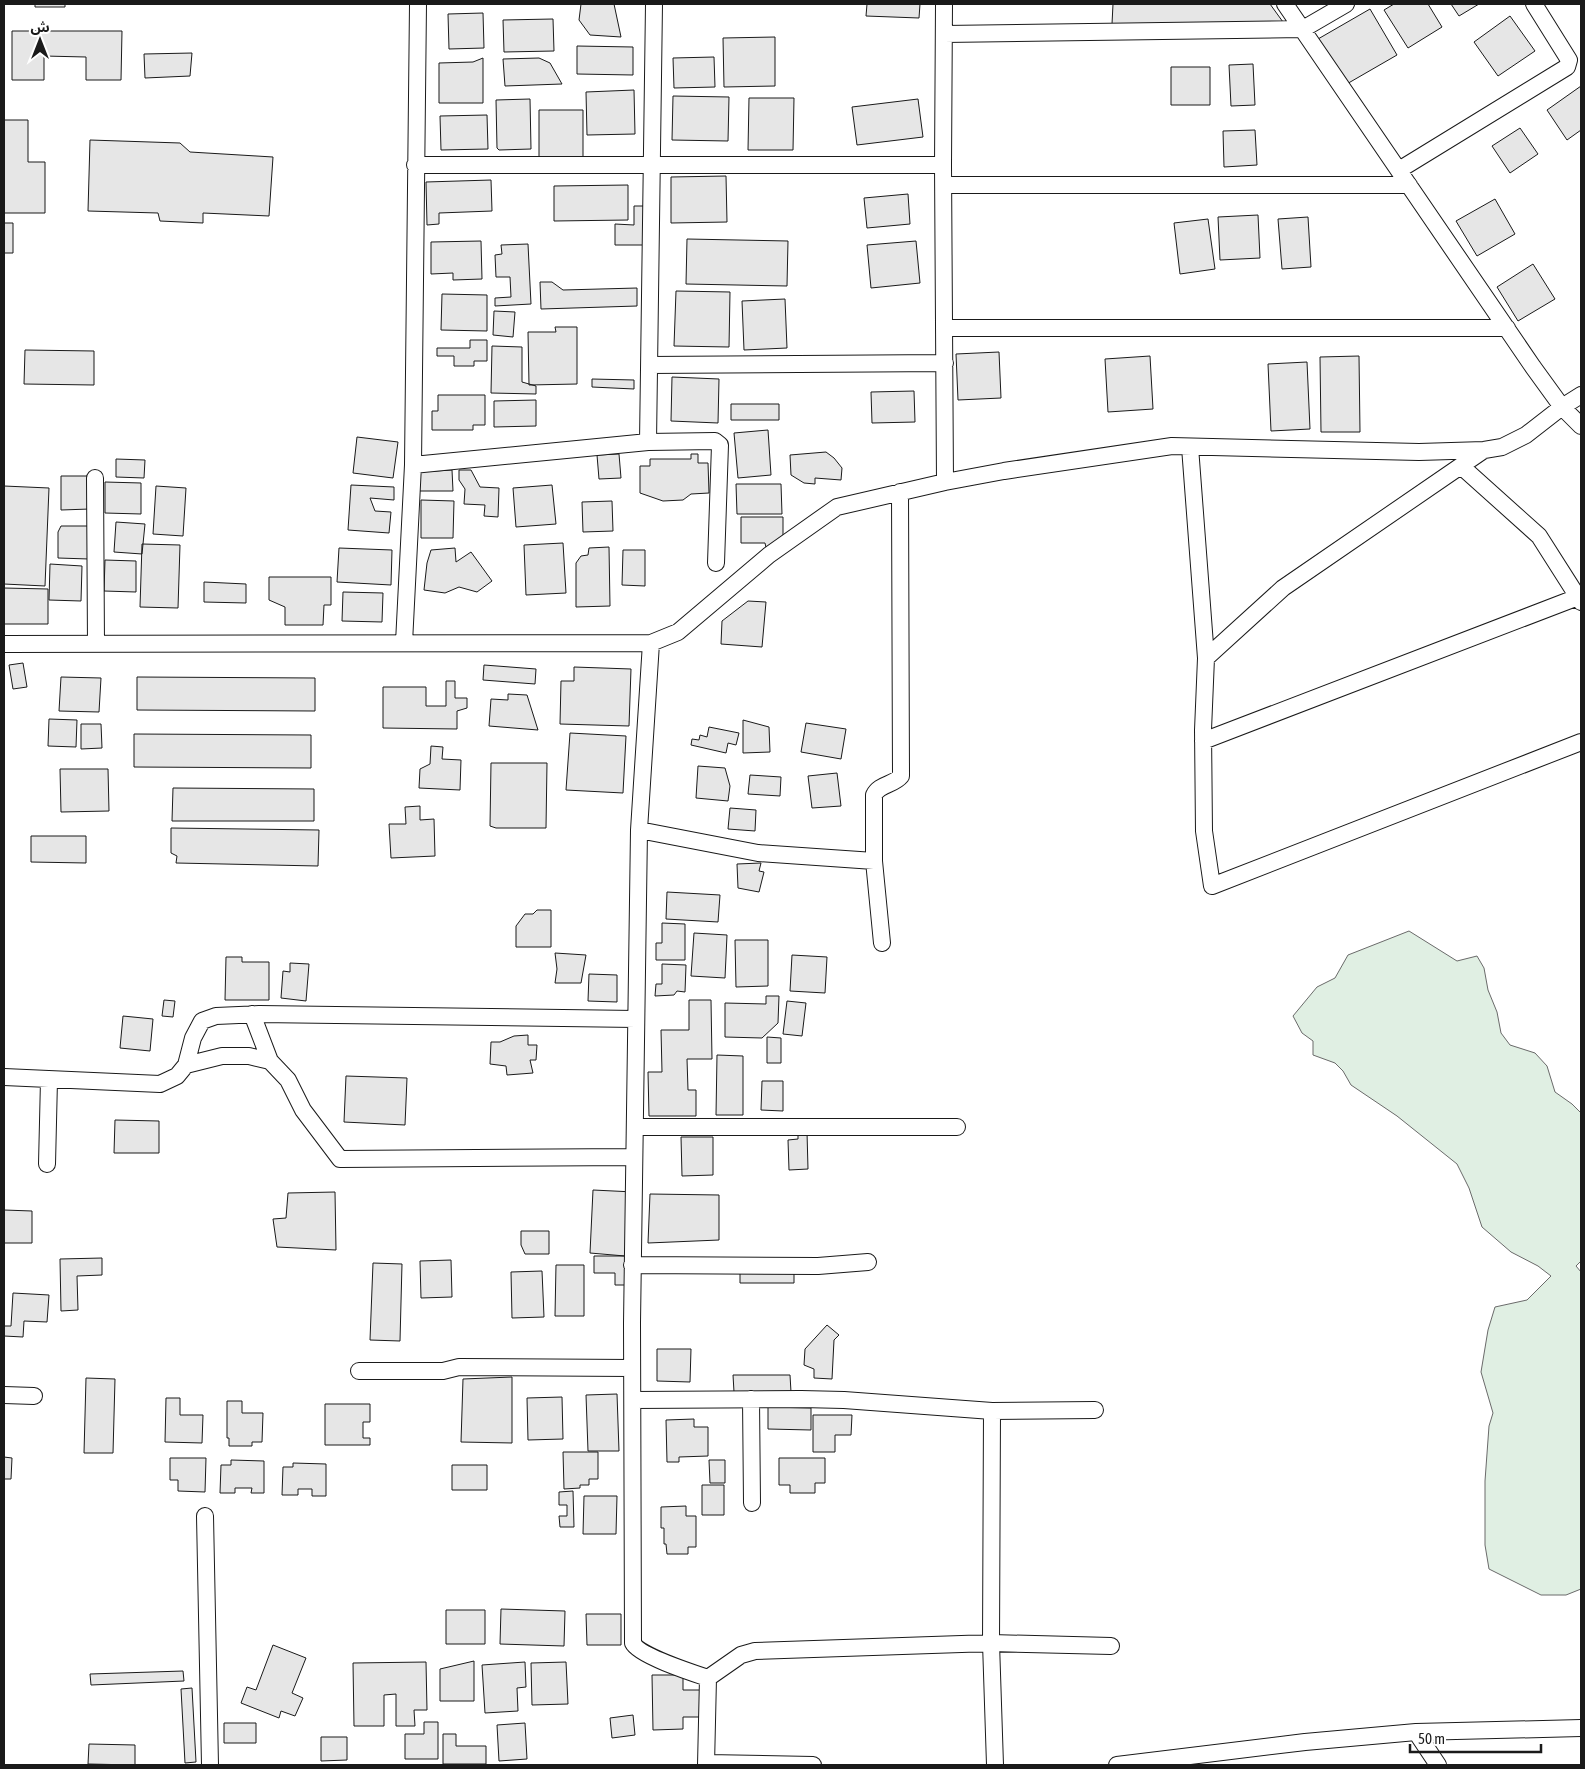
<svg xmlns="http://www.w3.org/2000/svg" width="1585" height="1769" font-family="'Asap Condensed','Noto Sans Arabic',sans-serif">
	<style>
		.green { fill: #e0efe3; stroke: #6a6a6a }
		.building { fill: #e6e6e6; stroke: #1a1a1a }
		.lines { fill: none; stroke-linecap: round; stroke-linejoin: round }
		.minor-casing { stroke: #1a1a1a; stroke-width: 18 }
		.minor { stroke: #fff; stroke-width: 16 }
	</style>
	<rect width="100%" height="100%" fill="#fff"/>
	<path class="green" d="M 1409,931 L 1457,961 L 1477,956 L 1484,968 L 1488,990 L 1497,1012 L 1501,1033 L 1510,1045 L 1535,1053 L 1547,1066 L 1555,1092 L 1572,1104 L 1581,1113 L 1581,1261 L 1576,1266 L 1581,1272 L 1581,1589 L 1566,1595 L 1541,1595 L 1489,1569 L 1485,1545 L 1485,1481 L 1489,1426 L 1493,1413 L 1481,1372 L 1488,1330 L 1495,1307 L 1527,1300 L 1551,1276 L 1538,1266 L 1511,1252 L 1482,1227 L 1469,1188 L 1457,1164 L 1397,1116 L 1351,1085 L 1343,1071 L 1335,1063 L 1313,1055 L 1313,1041 L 1302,1033 L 1293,1016 L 1317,987 L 1335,978 L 1348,955 Z"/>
	<path class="building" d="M 35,4 L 65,4 L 65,7 L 35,7 Z
		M 581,4 L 614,4 L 621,37 L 590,35 L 579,20 Z
		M 867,4 L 920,4 L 919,18 L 866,16 Z
		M 1113,4 L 1270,4 L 1283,22 L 1112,24 Z
		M 1394,4 L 1428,4 L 1442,27 L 1408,48 L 1384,10 Z
		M 1451,4 L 1479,4 L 1459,16 Z
		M 1370,9 L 1397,55 L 1345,85 L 1318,39 Z
		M 483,13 L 484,48 L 449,49 L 448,14 Z
		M 1510,16 L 1535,51 L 1498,76 L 1474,42 Z
		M 553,19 L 554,51 L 504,52 L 503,20 Z
		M 12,31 L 122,31 L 121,80 L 86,80 L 86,57 L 44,56 L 44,80 L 12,80 Z
		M 775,37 L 775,86 L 724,87 L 723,38 Z
		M 577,46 L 633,47 L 633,75 L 577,74 Z
		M 192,53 L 190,76 L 145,78 L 144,54 Z
		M 714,57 L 715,87 L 674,88 L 673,58 Z
		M 483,58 L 483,103 L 439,103 L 439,63 L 473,62 Z
		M 539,58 L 550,63 L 562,84 L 505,86 L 503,59 Z
		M 1253,64 L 1255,105 L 1231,106 L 1229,65 Z
		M 1171,67 L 1210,67 L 1210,105 L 1171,105 Z
		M 1581,86 L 1581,130 L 1567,140 L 1547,110 Z
		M 634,90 L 635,134 L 587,135 L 586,92 Z
		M 673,96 L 729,97 L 728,141 L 672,140 Z
		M 749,98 L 794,98 L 793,150 L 748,150 Z
		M 530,99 L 531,149 L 499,150 L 497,148 L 496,100 Z
		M 918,99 L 923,137 L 857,145 L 852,107 Z
		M 539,110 L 583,110 L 583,157 L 539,157 Z
		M 487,115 L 488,149 L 441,150 L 440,116 Z
		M 4,120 L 28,120 L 28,162 L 45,162 L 45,213 L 4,213 Z
		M 1520,128 L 1538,154 L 1510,173 L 1492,146 Z
		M 1255,130 L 1257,165 L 1224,167 L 1223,131 Z
		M 90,140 L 180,143 L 190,152 L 273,157 L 269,216 L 203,213 L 203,223 L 160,221 L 158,213 L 88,211 Z
		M 726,176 L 727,222 L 671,223 L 671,177 Z
		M 491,180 L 492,211 L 439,213 L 439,224 L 427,225 L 426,182 Z
		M 628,185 L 628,220 L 554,221 L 554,186 Z
		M 908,194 L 910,224 L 867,228 L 864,198 Z
		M 1495,199 L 1515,234 L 1477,256 L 1456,221 Z
		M 634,206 L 648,206 L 648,245 L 615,245 L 615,224 L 634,225 Z
		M 1258,215 L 1260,258 L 1220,260 L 1218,217 Z
		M 1308,217 L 1311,267 L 1282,269 L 1278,219 Z
		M 1208,219 L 1215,269 L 1180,274 L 1174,223 Z
		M 4,223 L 13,223 L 13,253 L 4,253 Z
		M 687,239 L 788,241 L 787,286 L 686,284 Z
		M 481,241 L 482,279 L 453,280 L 453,273 L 431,274 L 431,242 Z
		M 916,241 L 920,283 L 871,288 L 867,245 Z
		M 528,244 L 531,304 L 495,306 L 495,298 L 511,297 L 510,277 L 496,277 L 495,255 L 502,254 L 501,245 Z
		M 1533,264 L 1555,299 L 1518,321 L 1497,287 Z
		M 540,282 L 552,282 L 563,290 L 637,288 L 637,306 L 541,309 Z
		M 676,291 L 730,292 L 729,347 L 674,346 Z
		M 442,294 L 487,295 L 487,331 L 441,330 Z
		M 785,299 L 787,348 L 744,350 L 742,301 Z
		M 494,311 L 515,312 L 513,337 L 493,335 Z
		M 555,327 L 577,327 L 577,384 L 529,385 L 528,332 L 556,332 Z
		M 470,340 L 487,340 L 487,361 L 474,361 L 474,366 L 454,366 L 454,356 L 437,356 L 437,348 L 470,348 Z
		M 492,346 L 522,347 L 522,382 L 536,386 L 536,394 L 491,393 Z
		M 25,350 L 94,351 L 94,385 L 24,384 Z
		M 999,352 L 1001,398 L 958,400 L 956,354 Z
		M 1150,356 L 1153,409 L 1108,412 L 1105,359 Z
		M 1359,356 L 1360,432 L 1321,432 L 1320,357 Z
		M 1307,362 L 1310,429 L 1271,431 L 1268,364 Z
		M 672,377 L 719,379 L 718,423 L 671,421 Z
		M 592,379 L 634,380 L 634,389 L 592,387 Z
		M 914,391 L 915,422 L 872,423 L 871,392 Z
		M 438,395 L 485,395 L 485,425 L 473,425 L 473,430 L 432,430 L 432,411 L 438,411 Z
		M 536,400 L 536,426 L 494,427 L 494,401 Z
		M 731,404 L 779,404 L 779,420 L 731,420 Z
		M 768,430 L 771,475 L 738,478 L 734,433 Z
		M 357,437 L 398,442 L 393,478 L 353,473 Z
		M 826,452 L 834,458 L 842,468 L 841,480 L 815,478 L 815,484 L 804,483 L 791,475 L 790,455 Z
		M 619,454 L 621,478 L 599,479 L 597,455 Z
		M 691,454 L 698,454 L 698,463 L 708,463 L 709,493 L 691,494 L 683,500 L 663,501 L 640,493 L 640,466 L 650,466 L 650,459 L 691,459 Z
		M 116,459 L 145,460 L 144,478 L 116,477 Z
		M 452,470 L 453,491 L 418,491 L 418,472 Z
		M 459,470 L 471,470 L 480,487 L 499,488 L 498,517 L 484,516 L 485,505 L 464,504 L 465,489 L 459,480 Z
		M 61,476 L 90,476 L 90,509 L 61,510 Z
		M 105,482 L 141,483 L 141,514 L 105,513 Z
		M 736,484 L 781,484 L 782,514 L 737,514 Z
		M 351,485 L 394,487 L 394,500 L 370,498 L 375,511 L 391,512 L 389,533 L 348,530 Z
		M 552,485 L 556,524 L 516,527 L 513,488 Z
		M 4,486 L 49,488 L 45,586 L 4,584 Z
		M 156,486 L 186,488 L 183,536 L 153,534 Z
		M 421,500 L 454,501 L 453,538 L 421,538 Z
		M 612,501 L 613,531 L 583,532 L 582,502 Z
		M 741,517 L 783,517 L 783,537 L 767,552 L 765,543 L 741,543 Z
		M 116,522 L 145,524 L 142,554 L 114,552 Z
		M 61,526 L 90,526 L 89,559 L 58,558 L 58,532 Z
		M 563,543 L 566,593 L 526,595 L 524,545 Z
		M 142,544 L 180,545 L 178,608 L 140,607 Z
		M 609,547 L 610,606 L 576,607 L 576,563 L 581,556 L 588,555 L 589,548 Z
		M 339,548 L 392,550 L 391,585 L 337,582 Z
		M 455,548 L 456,562 L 471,552 L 492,581 L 477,592 L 459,587 L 445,593 L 424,590 L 427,563 L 431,550 Z
		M 623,550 L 645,550 L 645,586 L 622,585 Z
		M 105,560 L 136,561 L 136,592 L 104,591 Z
		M 50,564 L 82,566 L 81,601 L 49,600 Z
		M 269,577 L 331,577 L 331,605 L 324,605 L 323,625 L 285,625 L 285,607 L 269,600 Z
		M 204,582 L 246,584 L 246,603 L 204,602 Z
		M 4,588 L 48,589 L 48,624 L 4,624 Z
		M 343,592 L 383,593 L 382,622 L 342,621 Z
		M 748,601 L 766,602 L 762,647 L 721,644 L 722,621 Z
		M 23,663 L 27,687 L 13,689 L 9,665 Z
		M 484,665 L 536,669 L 535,684 L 483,680 Z
		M 574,667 L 631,669 L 629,726 L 560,724 L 561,681 L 574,681 Z
		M 61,677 L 101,678 L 99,712 L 59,711 Z
		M 137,677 L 315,678 L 315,711 L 137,710 Z
		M 446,681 L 455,681 L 455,698 L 467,698 L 467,708 L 457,711 L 457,729 L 383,728 L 383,687 L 426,687 L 426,706 L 446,706 Z
		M 508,694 L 527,695 L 538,730 L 489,726 L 491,699 L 508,700 Z
		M 49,719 L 77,720 L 76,747 L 48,746 Z
		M 743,720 L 769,727 L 770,752 L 743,753 Z
		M 806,723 L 846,729 L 841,759 L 801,752 Z
		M 81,724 L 101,724 L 102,748 L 81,749 Z
		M 709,727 L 739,733 L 736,745 L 728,743 L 726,753 L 691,745 L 692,739 L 699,740 L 700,735 L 707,737 Z
		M 570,733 L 626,736 L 623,793 L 566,790 Z
		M 134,734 L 311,735 L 311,768 L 134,767 Z
		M 431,746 L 443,747 L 442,759 L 461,760 L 460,790 L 419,788 L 420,769 L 430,764 Z
		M 491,763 L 547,763 L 546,828 L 496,828 L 490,826 Z
		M 698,766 L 725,768 L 730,786 L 728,801 L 696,798 Z
		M 60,769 L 108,769 L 109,811 L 61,812 Z
		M 837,773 L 841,806 L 812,808 L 808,776 Z
		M 750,775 L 781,777 L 780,796 L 748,794 Z
		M 173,788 L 314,789 L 314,821 L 172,821 Z
		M 420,806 L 420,820 L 434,819 L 435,856 L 391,858 L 389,824 L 406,824 L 405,807 Z
		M 730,808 L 756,810 L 755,831 L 728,829 Z
		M 171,828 L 319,830 L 318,866 L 176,863 L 177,856 L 171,853 Z
		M 31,836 L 86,836 L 86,863 L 31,862 Z
		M 761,863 L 759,871 L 764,872 L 759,892 L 738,888 L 737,864 Z
		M 667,892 L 720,895 L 718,922 L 666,919 Z
		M 537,910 L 551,910 L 551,947 L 516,947 L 516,926 L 525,914 L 533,914 Z
		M 662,923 L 685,924 L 685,960 L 656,960 L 656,943 L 662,943 Z
		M 694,933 L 727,935 L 725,978 L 691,976 Z
		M 735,940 L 768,940 L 768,986 L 736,987 Z
		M 555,953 L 586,955 L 581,983 L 555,983 L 557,969 Z
		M 792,955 L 827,957 L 825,993 L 790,991 Z
		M 226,957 L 242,957 L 242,962 L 269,962 L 269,1000 L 225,1000 Z
		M 290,963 L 309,964 L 306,1001 L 281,998 L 283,971 L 290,972 Z
		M 662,964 L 686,965 L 685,992 L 677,991 L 674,995 L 655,996 L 656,984 L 662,984 Z
		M 589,974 L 617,975 L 617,1002 L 588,1001 Z
		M 766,996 L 779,996 L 778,1023 L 762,1038 L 725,1037 L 725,1003 L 766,1004 Z
		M 164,1000 L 175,1001 L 173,1017 L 162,1016 Z
		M 689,1000 L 711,1000 L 712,1059 L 687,1059 L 688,1090 L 696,1090 L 696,1116 L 649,1116 L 648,1072 L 662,1072 L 661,1030 L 689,1030 Z
		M 787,1001 L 806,1003 L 802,1036 L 783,1034 Z
		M 123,1016 L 153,1019 L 150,1051 L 120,1048 Z
		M 528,1035 L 528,1045 L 537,1045 L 536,1060 L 530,1060 L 533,1073 L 507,1075 L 506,1066 L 490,1064 L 491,1042 L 500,1042 L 514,1036 Z
		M 767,1037 L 781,1038 L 781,1063 L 767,1063 Z
		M 717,1055 L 743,1056 L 743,1115 L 716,1115 Z
		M 346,1076 L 407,1078 L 405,1125 L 344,1122 Z
		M 762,1081 L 783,1081 L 783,1111 L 761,1110 Z
		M 115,1120 L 159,1121 L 159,1153 L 114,1153 Z
		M 798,1132 L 807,1132 L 808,1169 L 789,1170 L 788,1140 L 798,1139 Z
		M 681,1137 L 713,1137 L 713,1175 L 682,1176 Z
		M 593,1190 L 634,1192 L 625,1256 L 590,1253 Z
		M 335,1192 L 336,1250 L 277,1247 L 273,1219 L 286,1218 L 288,1193 Z
		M 650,1194 L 719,1195 L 719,1240 L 648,1243 Z
		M 4,1210 L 32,1211 L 32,1243 L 4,1243 Z
		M 521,1231 L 549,1231 L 549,1254 L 525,1254 L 521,1245 Z
		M 594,1256 L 625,1256 L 625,1285 L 615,1285 L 615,1273 L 594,1273 Z
		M 102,1258 L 102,1275 L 77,1276 L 78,1310 L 61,1311 L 60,1259 Z
		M 451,1260 L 452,1297 L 421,1298 L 420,1261 Z
		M 373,1263 L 402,1264 L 400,1341 L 370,1340 Z
		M 556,1265 L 584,1265 L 584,1316 L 555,1316 Z
		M 542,1271 L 544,1317 L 512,1318 L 511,1272 Z
		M 740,1271 L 794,1271 L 794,1283 L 740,1283 Z
		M 13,1293 L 49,1295 L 47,1322 L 24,1321 L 23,1337 L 4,1336 L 4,1326 L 11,1326 Z
		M 827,1325 L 839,1335 L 834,1340 L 832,1379 L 814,1378 L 814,1369 L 804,1365 L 805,1349 Z
		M 657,1349 L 691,1349 L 690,1382 L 657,1381 Z
		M 733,1375 L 790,1375 L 791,1392 L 734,1392 Z
		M 512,1377 L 512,1443 L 461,1442 L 463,1379 Z
		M 86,1378 L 115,1379 L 113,1453 L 84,1453 Z
		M 617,1394 L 619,1451 L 588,1451 L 586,1395 Z
		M 562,1397 L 563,1439 L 528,1440 L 527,1398 Z
		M 166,1398 L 180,1398 L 180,1415 L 203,1415 L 202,1443 L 165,1442 Z
		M 227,1401 L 242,1401 L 242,1413 L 263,1413 L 262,1442 L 252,1442 L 252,1446 L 229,1446 L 229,1438 L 227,1438 Z
		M 325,1404 L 370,1404 L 370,1422 L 363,1422 L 363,1438 L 370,1438 L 370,1445 L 325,1445 Z
		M 768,1407 L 811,1408 L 811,1430 L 768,1429 Z
		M 813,1415 L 852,1415 L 851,1435 L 835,1435 L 835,1452 L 813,1452 Z
		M 694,1419 L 694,1427 L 708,1427 L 708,1456 L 679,1457 L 679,1462 L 667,1462 L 666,1420 Z
		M 563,1452 L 598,1452 L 598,1479 L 589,1479 L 589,1485 L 580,1485 L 580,1488 L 564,1489 Z
		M 4,1457 L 12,1458 L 11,1479 L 4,1479 Z
		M 170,1458 L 206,1458 L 205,1492 L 178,1491 L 178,1480 L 170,1480 Z
		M 779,1458 L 825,1458 L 825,1483 L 815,1483 L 815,1493 L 790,1493 L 790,1485 L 779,1485 Z
		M 231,1460 L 264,1461 L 264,1493 L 251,1493 L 252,1488 L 235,1488 L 235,1493 L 220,1493 L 221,1465 L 231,1465 Z
		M 709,1460 L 725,1460 L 725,1483 L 710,1483 Z
		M 293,1463 L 326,1464 L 326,1496 L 312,1496 L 312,1489 L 298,1489 L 298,1495 L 282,1495 L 283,1467 L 293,1467 Z
		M 452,1465 L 487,1465 L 487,1490 L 452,1490 Z
		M 702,1485 L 724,1485 L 724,1515 L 702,1515 Z
		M 573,1491 L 574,1527 L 560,1527 L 559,1516 L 567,1516 L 567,1505 L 559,1505 L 559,1492 Z
		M 584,1496 L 617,1496 L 616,1534 L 583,1534 Z
		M 686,1506 L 686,1516 L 696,1516 L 696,1547 L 688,1547 L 688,1554 L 667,1554 L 666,1544 L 664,1544 L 664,1528 L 661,1528 L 661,1507 Z
		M 501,1609 L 565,1611 L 564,1646 L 500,1644 Z
		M 446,1610 L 485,1610 L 485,1644 L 446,1644 Z
		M 586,1614 L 621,1614 L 621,1645 L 587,1645 Z
		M 273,1645 L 306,1658 L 292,1693 L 303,1698 L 295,1716 L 281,1711 L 279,1718 L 241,1703 L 247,1687 L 256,1690 Z
		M 474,1661 L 474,1701 L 440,1701 L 440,1669 Z
		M 426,1662 L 427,1710 L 414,1710 L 415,1726 L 396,1726 L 396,1694 L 384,1695 L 384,1726 L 354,1726 L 353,1663 Z
		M 525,1662 L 526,1687 L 517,1688 L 518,1711 L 485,1713 L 482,1665 Z
		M 566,1662 L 568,1704 L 532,1705 L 531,1663 Z
		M 183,1671 L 184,1681 L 91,1685 L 90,1674 Z
		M 652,1675 L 683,1675 L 683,1690 L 702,1690 L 702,1717 L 683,1717 L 683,1729 L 653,1730 Z
		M 192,1688 L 196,1762 L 185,1763 L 181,1689 Z
		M 633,1715 L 635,1735 L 612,1738 L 610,1718 Z
		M 424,1722 L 438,1722 L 438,1759 L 405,1759 L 405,1734 L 424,1734 Z
		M 224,1723 L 256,1723 L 256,1743 L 224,1743 Z
		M 525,1723 L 527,1759 L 499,1761 L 497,1725 Z
		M 443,1734 L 456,1734 L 456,1746 L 486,1746 L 486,1764 L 443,1764 Z
		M 321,1737 L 347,1737 L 347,1760 L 321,1761 Z
		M 89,1744 L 135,1745 L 135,1765 L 88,1764 Z"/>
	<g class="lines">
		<defs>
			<path id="minor" d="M 944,4 L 943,165 L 945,482
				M 1285,4 L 1533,367 L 1562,407 L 1581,426
				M 944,34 L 1303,29 L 1346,4
				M 415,165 L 943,165
				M 1399,170 L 1567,67 L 1569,60 L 1534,4
				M 944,185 L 1409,185
				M 944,328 L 1507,328
				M 649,365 L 945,363
				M 648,442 L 715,441 L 720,445 L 716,563
				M 1190,447 L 1206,658
				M 1484,450 L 1283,588 L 1206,658 L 1203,730 L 1204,831 L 1212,886 L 1581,742
				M 413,465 L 648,442 L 654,4
				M 1461,466 L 1539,536 L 1581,602
				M 95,478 L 96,644
				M 404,643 L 413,465 L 418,4
				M 651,643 L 639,830 L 632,1323 L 633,1643 C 638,1655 693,1673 708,1678 L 706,1765
				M 4,644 L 651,643 L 678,632 L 769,555 L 837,507 L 945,482 L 1004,471 L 1172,446 L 1419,452 L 1484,450 L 1502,447 L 1526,435 L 1562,407 L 1581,395
				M 1203,741 L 1578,597
				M 639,830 L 758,853 L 874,861
				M 882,943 L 874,861 L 874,795 C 879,784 894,785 901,776 L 900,492
				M 252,1014 L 270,1061
				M 186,1065 L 222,1056 L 249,1056 L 270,1061 L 288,1080 L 303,1110 L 340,1159 L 634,1157
				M 4,1077 L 160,1084 L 177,1076 L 186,1065 L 193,1038 L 202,1021 L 216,1016 L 259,1014 L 636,1019
				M 635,1127 L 957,1127
				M 47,1164 L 49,1080
				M 632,1265 L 818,1266 L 868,1262
				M 359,1371 L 443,1371 L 459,1367 L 632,1368
				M 4,1395 L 34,1396
				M 751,1399 L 752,1503
				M 633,1400 L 801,1399 L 844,1400 L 992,1411 L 991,1643 L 755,1651 L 741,1655 L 708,1678
				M 992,1411 L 1095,1410
				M 205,1516 L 210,1765
				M 1416,1732 L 1581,1728
				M 707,1763 L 813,1765
				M 995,1765 L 991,1643 L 1111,1646
				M 1117,1765 L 1305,1742 L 1416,1732 L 1438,1765"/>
		</defs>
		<use href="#minor" class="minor-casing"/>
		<use href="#minor" class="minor"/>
	</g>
	<rect width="1585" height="1769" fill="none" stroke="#1a1a1a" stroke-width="10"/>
	<g transform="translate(40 40)" stroke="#ffffff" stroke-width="4" paint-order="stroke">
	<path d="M0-4L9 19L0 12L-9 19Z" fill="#1a1a1a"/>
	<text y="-8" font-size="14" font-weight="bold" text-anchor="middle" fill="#1a1a1a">ش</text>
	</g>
	<path d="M1410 1744v8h131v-8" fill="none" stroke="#1a1a1a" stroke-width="2.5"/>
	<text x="1418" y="1744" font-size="15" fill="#1a1a1a" stroke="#ffffff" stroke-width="4" paint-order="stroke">50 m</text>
</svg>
